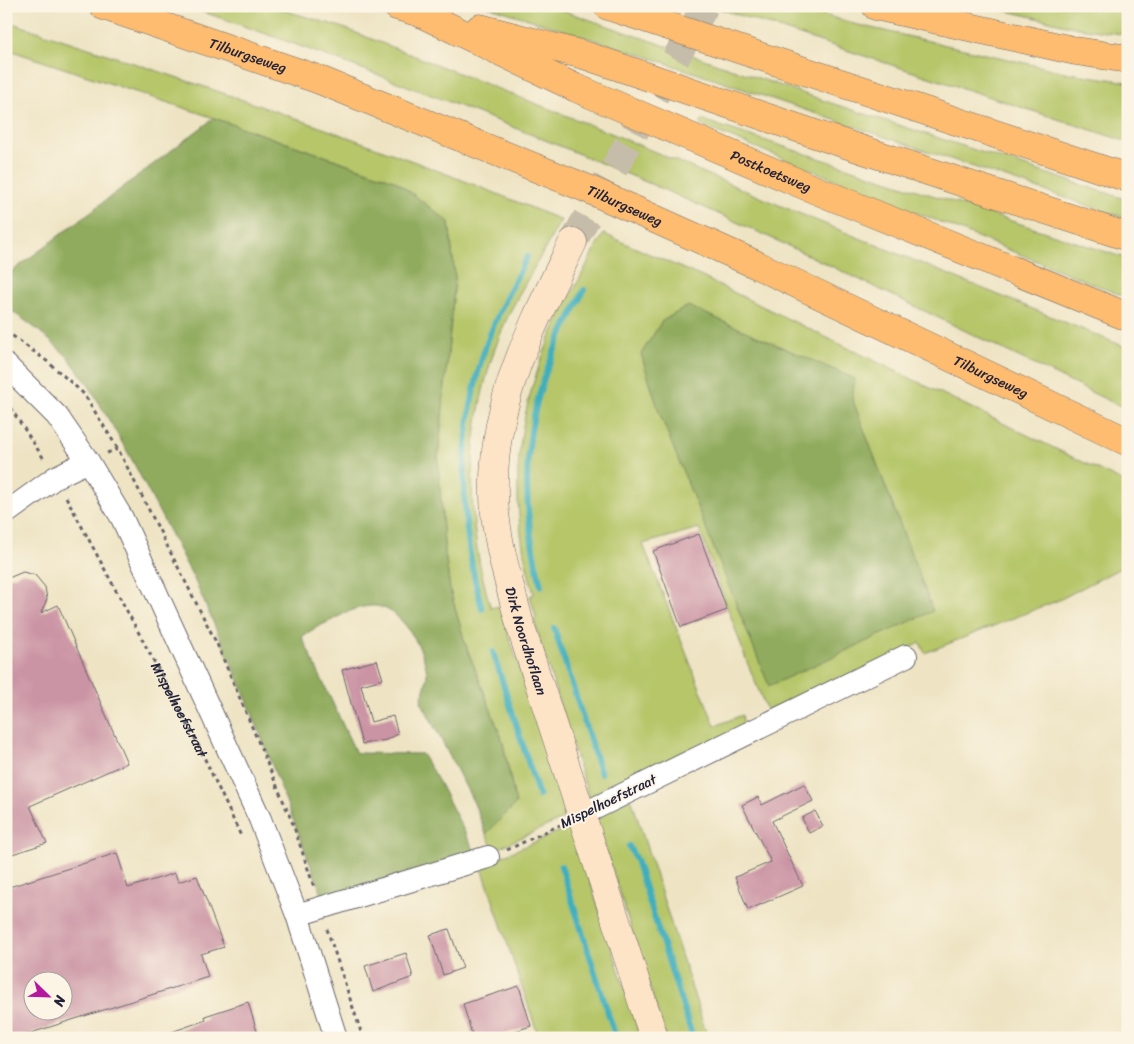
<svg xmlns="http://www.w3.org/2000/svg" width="1134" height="1044" font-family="Sriracha,sans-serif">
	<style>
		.green { fill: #b6c669; stroke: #6c7452 }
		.forest { fill: #90ab5d; stroke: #59664c }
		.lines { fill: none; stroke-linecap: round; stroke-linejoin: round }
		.stream { stroke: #40afbc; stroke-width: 6 }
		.building { fill: #cb94a4; fill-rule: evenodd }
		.secondary-tunnel { stroke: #c5bda9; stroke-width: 28; stroke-dasharray: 28 14; stroke-linecap: butt }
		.street-casing { stroke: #69666b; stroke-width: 24 }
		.secondary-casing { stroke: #69666b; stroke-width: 29 }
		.highway-casing { stroke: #69666b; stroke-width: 29 }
		.path { stroke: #69666b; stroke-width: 3; stroke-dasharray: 4 4; stroke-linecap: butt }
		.street { stroke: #fff; stroke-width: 22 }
		.secondary { stroke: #fee4c6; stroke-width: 28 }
		.highway { stroke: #fdbc70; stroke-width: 28 }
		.labels { text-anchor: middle; stroke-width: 4; stroke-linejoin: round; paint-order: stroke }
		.street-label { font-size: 14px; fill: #22223b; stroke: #fcf5e5 }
	</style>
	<rect width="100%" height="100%" fill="#fcf5e5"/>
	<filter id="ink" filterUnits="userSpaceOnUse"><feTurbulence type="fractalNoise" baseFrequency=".02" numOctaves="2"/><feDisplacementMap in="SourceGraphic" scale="10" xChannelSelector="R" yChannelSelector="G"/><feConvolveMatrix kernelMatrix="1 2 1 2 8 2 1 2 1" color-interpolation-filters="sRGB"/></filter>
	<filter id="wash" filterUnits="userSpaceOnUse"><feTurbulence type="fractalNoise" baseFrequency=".0096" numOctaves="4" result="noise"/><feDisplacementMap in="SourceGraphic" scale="20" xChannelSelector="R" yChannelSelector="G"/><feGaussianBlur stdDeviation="1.12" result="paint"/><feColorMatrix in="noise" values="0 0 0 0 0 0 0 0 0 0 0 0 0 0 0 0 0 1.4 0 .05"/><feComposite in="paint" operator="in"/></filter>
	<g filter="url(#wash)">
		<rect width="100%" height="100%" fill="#eee4c4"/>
		<path class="green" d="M 186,6 L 269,6 L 341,27 L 613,134 L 786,208 L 1128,348 L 1128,410 C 953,326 780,237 601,163 C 464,106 326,54 186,6 Z
			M 487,6 L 550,6 L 828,102 L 1128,200 L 1128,219 L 639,54 Z
			M 711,6 L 795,6 L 854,24 L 1069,73 L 1128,82 L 1128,142 Z
			M 987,6 L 1128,6 L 1128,35 L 1078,28 Z
			M 6,21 C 193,82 380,144 561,220 C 544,252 524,283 508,316 C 467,408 461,513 491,608 L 499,606 L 569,816 L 494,850 L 486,834 L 516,804 L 502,739 L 465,643 L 450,590 L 444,544 L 438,459 L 455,278 L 449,222 L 394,180 L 214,118 L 6,49 Z
			M 702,120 L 1128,259 L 1128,298 L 700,125 Z
			M 604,234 L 702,277 L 1128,484 L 1128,564 L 1059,600 L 925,653 L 920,643 L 770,718 L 747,662 L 699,528 L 643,544 L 715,726 L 742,715 L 745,730 L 598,802 L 589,798 L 534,621 L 536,617 L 530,596 L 534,594 C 500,477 521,382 580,278 C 588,263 594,248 604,234 Z
			M 631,798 L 701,1017 L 708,1038 L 666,1038 L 597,822 L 603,812 Z
			M 572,826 L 641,1038 L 517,1038 L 537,1032 L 481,865 Z"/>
		<path class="forest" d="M 214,118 L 394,180 L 449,222 L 455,278 L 438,459 L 444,544 L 450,590 L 465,643 L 502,739 L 516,804 L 486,834 L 474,803 L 421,701 C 423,693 427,682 427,674 C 425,650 402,609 376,606 C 360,605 345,613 332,620 C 322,625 310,630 302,637 L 356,753 L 422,754 L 439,782 L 477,856 L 323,897 L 243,690 L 194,579 L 131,458 L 88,384 L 67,356 L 38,330 L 6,307 L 6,276 Z
			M 688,306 L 855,379 L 852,398 L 933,611 L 769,686 L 659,412 L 641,354 L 662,321 Z"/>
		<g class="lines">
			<path class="stream" d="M 541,586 C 521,508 521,434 551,359 C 560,335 573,313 584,290
				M 482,609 C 459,526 458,441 482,358 C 492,323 510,290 527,257
				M 554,628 L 601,774
				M 493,652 L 539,796
				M 629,846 L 636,860 L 693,1038
				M 561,866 L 616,1038"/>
		</g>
		<g id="blocks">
			<path class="building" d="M 699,534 L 727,610 L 681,627 L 653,551 Z
				M 23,572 L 35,575 L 45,587 L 47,599 L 41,613 L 58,605 L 127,763 L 30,806 L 47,843 L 6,856 L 6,579 Z
				M 377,660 L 383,679 L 361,685 L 371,722 L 393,716 L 398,734 L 386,740 L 362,744 L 342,670 Z
				M 804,784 L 813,801 L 772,821 L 803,886 L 748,910 L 735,877 L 771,862 L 742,805 L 758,797 L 762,805 Z
				M 815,811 L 823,826 L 809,833 L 802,818 Z
				M 117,853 L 128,888 L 175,873 L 178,882 L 197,876 L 224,947 L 201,954 L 208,977 L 15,1038 L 6,1038 L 6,888 ZM 32,982 L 62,982 L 62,1012 L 32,1012 Z
				M 449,929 L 463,968 L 443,975 L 430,935 Z
				M 406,953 L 413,977 L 373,992 L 365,966 Z
				M 519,986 L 531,1026 L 493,1038 L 473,1038 L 463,1004 Z
				M 248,1002 L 259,1038 L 154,1038 L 206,1020 L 205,1016 Z"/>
		</g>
	</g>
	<g filter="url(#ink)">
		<use href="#blocks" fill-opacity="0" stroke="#69666b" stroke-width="1"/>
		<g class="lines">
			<path class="secondary-tunnel" d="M 573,242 L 705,6"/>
			<defs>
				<path id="street" d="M 6,365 L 57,416 L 88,461 L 122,518 L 260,819 L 297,915 L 336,1038
					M 6,513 L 56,477 L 88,461
					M 581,815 L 906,656
					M 297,915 L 488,857"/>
				<g id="secondary">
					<path id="s2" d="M 573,242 C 530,330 486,411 495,513 C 499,551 511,590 521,628 L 654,1038"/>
				</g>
				<g id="highway">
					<path id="s3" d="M 104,6 L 317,79 L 588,189 L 757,265 L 1128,442"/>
					<path d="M 397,6 L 438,18"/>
					<path d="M 608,6 L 1128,178"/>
					<path d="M 876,6 L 1076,51 L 1128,59"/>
					<path id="s4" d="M 420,13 L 576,88 L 806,186 L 1128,317"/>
					<path d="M 480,28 L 587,56 L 824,137 L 1128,237"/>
				</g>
			</defs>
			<use href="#street" class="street-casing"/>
			<use href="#secondary" class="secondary-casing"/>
			<use href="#highway" class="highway-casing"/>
			<g class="path">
				<path d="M 6,331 L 48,362 L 84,394 L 118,449 L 217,644 L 293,824 L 314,887"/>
				<path d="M 6,401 L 44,459"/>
				<path d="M 107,453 L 118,449"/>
				<path id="s1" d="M 66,497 L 195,738 L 241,836"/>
				<path d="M 507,850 L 560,825"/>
				<path d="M 327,929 L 363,1038"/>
			</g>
			<use href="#street" class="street"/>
			<use href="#secondary" class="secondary"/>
			<use href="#highway" class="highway"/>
		</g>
	</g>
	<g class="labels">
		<g class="street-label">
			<text dy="5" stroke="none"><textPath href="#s3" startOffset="152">Tilburgseweg</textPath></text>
			<text dy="5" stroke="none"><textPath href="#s4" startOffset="385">Postkoetsweg</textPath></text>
			<text dy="5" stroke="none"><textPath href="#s3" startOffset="558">Tilburgseweg</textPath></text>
			<text dy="5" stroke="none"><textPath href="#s3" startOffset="962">Tilburgseweg</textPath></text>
			<text dy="5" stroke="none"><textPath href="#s2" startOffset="418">Dirk Noordhoflaan</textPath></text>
			<text dy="5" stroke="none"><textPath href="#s1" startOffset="241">Mispelhoefstraat</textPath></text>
			<text transform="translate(608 801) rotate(-26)" y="5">Mispelhoefstraat</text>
		</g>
	</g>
	<rect width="1134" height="1044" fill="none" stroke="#fcf5e5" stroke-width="25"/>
	<g transform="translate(48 996) rotate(113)"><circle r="24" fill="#fcf5e5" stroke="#a5a1a1"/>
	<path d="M0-4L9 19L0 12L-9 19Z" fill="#b5179e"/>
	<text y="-8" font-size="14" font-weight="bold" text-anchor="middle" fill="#22223b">N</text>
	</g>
</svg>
